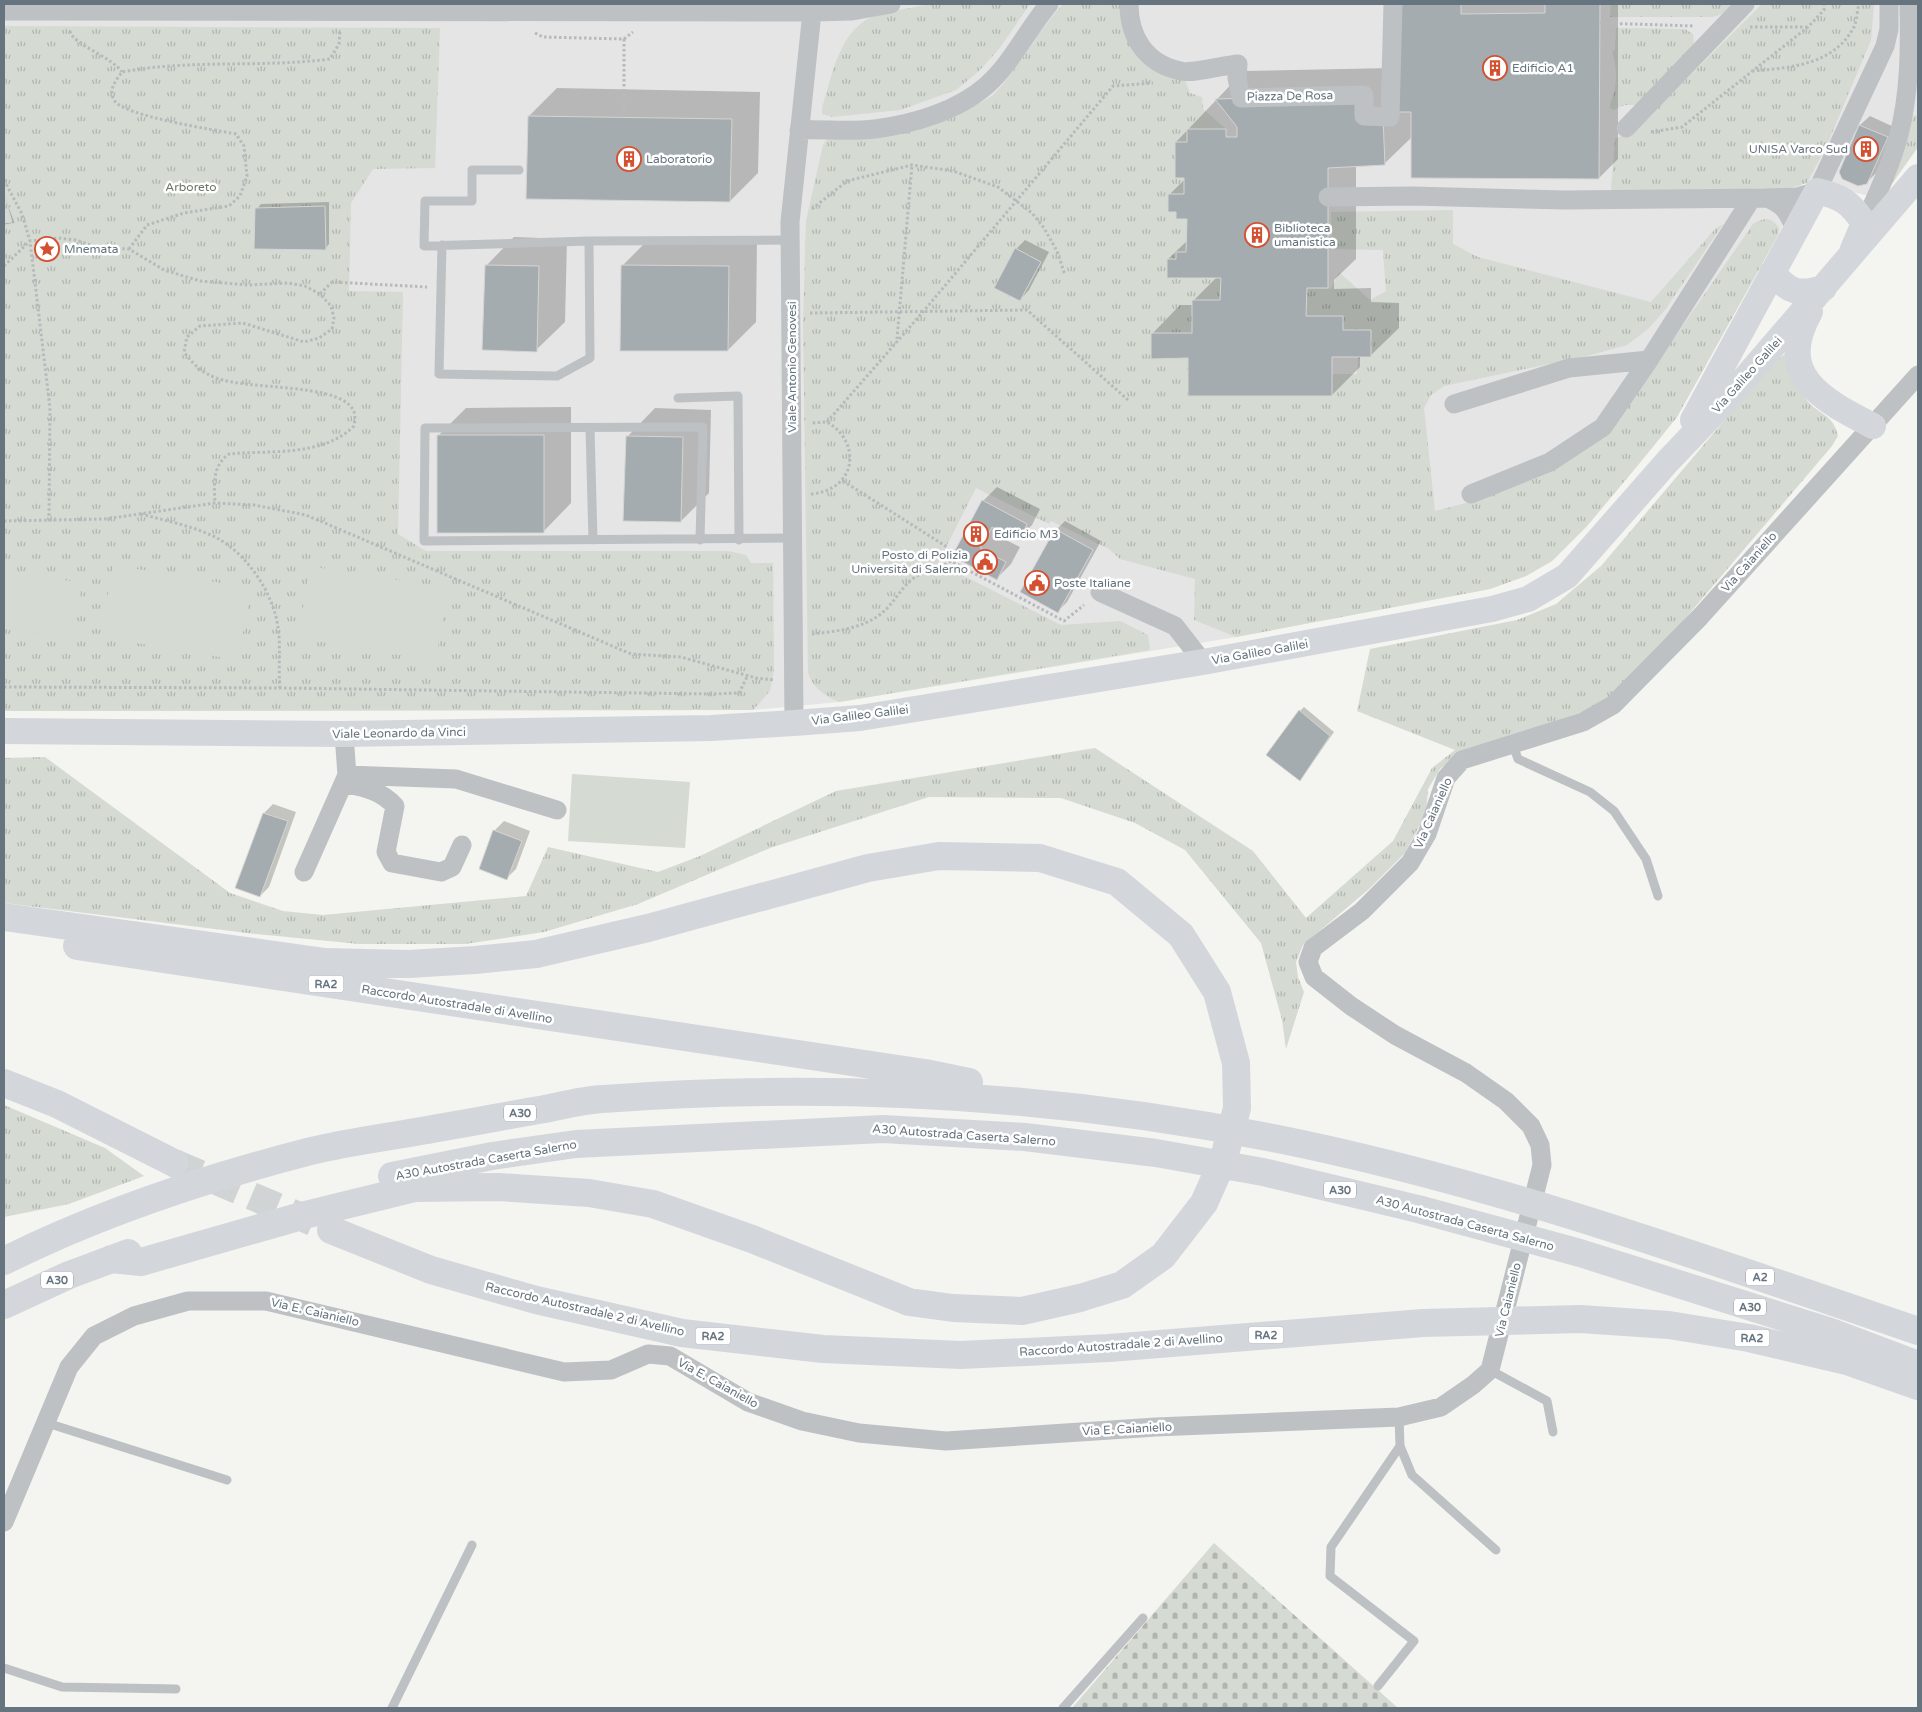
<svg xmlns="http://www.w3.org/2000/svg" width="1922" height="1712" font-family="'Varela Round',sans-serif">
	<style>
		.built { fill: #e4e5e4 }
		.grass { fill: url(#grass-tufts) }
		.cemetery { fill: url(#cemetery-stones) }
		.pitch { fill: #d5dad2 }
		.shadow { fill: #0003 }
		.building { fill: #a4acb0; stroke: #d5d5d3 }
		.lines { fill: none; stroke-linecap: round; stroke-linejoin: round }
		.highway-tunnel { stroke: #d0d4d4; stroke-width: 28; stroke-dasharray: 28 14; stroke-linecap: butt }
		.path { stroke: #b7babc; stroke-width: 3; stroke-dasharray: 2.5 2.5; stroke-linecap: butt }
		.lane { stroke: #bdc1c4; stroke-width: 9 }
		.street { stroke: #bdc1c4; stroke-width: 19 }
		.secondary { stroke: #d3d7db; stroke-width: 26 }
		.highway { stroke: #d3d7db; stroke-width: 28 }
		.labels { text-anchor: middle; stroke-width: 5; stroke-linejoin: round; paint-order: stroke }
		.shield { fill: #fff; stroke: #939ea5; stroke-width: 1 }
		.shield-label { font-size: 11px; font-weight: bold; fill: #65747f }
		.poi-label { font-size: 12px; fill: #65747f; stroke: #fff; text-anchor: start }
		.street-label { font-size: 12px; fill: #65747f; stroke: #fff }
		.park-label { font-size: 12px; fill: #687663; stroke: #fff }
	</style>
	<defs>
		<pattern id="grass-tufts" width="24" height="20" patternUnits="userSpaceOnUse" patternTransform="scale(1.25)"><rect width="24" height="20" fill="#d5dad2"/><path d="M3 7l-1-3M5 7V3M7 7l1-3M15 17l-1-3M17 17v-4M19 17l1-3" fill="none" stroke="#b0b5b0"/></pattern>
		<pattern id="cemetery-stones" width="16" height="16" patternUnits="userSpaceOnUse" patternTransform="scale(1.25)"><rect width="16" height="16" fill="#d5dad2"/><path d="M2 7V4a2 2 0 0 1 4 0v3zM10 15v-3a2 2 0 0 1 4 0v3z" fill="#b0b5b0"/></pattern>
	</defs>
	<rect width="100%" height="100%" fill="#f4f4f0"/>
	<path class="built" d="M 4,4 L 1918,4 L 1918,147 L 1881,199 L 1804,180 L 1778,235 L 1677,417 L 1587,526 L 1552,561 L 1526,576 L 1490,589 L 1236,637 L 839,702 L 753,710 L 4,711 Z"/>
	<path class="grass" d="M 927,4 L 1030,4 L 999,49 L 979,71 L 956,90 L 900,110 L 832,117 L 822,114 L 822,108 C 832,76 839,30 874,16 C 891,10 910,9 927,4 Z
		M 1063,4 L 1129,4 L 1139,46 L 1182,72 L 1190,93 L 1202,97 L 1203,109 L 1226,129 L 1187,129 L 1187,142 L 1175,142 L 1175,177 L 1184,178 L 1184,194 L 1176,212 L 1176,219 L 1187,219 L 1186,252 L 1177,252 L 1176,259 L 1167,278 L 1221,278 L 1220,300 L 1192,300 L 1192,333 L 1151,333 L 1151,358 L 1188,358 L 1188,396 L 1332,396 L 1332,374 L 1357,374 L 1358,357 L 1371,357 L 1371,330 L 1343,330 L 1343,316 L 1306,316 L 1307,288 L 1331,289 L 1339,272 L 1370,300 L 1386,291 L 1383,250 L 1332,249 L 1331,212 L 1453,210 L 1453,244 L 1478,257 L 1651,302 L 1715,229 L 1723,224 L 1665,310 L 1649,328 L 1627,345 L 1587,356 L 1444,386 L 1431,395 L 1424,408 L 1435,511 L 1485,498 L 1552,467 L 1668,347 L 1753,224 C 1764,218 1771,216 1779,228 L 1778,235 L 1677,417 L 1639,464 L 1587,526 L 1552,561 L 1526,576 L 1490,589 L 1236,637 L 1194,620 L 1195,579 L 1120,559 L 1109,549 L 1051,521 L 1049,524 L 976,488 L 938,563 L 1061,625 L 1120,621 L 1148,635 L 1150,650 L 839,702 C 825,696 813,688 808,673 L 803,324 L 806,221 L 823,145 L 827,139 C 878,139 929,133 974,106 C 981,102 991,98 996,92 C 1021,65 1038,31 1063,4 Z
		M 1611,4 L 1733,4 L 1722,14 L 1713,17 L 1610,17 Z
		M 1762,4 L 1874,4 L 1871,40 L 1827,145 L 1807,183 L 1786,189 L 1613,191 L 1611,189 L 1615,139 L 1635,130 Z
		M 4,26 L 440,28 L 435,168 L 373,169 L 351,203 L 349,291 L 403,292 L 398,534 L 426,551 L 728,551 L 746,555 L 751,563 L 773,563 L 774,670 L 770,691 L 753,710 L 4,711 Z
		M 1616,28 L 1685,29 L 1693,34 L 1694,45 L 1638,105 L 1624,105 L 1614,110 L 1610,108 C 1610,102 1613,99 1614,93 C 1617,81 1617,63 1612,52 L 1615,50 Z
		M 1918,105 L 1918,147 L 1881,199 L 1912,115 L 1917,116 Z
		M 1786,353 C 1792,367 1797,387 1806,399 C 1818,415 1833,413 1838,436 L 1832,446 L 1678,627 L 1620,691 L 1586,711 L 1460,753 L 1440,769 L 1428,789 L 1426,813 L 1405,853 L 1369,889 L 1303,945 L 1296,962 L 1298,977 L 1304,992 L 1286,1049 L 1282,1020 L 1261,943 L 1185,850 L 1135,823 L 1061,798 L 929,797 L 770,848 L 638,904 L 544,932 L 465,944 L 359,944 L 247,933 L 4,903 L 4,758 L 45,757 L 230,893 L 283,911 L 323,915 L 526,896 L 548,847 L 658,872 L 700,856 L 836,791 L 1095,748 L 1253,851 L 1306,918 L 1393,841 L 1432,768 L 1455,750 L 1357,711 L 1370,649 L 1517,620 L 1556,604 L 1601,566 L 1774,362 Z
		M 4,1105 L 105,1148 L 144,1176 L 69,1204 L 4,1217 Z"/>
	<path class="cemetery" d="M 1214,1543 L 1398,1708 L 1072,1708 Z"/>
	<path class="pitch" d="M 113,565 L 251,588 L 238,660 L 101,637 Z
		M 310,566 L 447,588 L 436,661 L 298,638 Z
		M 4,570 L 82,583 L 73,640 L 4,629 Z
		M 572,774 L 690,782 L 685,848 L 568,841 Z"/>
	<path class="shadow" d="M 1394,4 L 1618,4 L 1618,159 L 1599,178 L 1413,136 L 1384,164 L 1356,165 L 1356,259 L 1334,280 L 1334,289 L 1371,288 L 1371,302 L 1399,303 L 1399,328 L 1370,356 L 1360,356 L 1360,367 L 1332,395 L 1189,357 L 1152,334 L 1180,305 L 1193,305 L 1193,301 L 1217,277 L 1168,259 L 1188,240 L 1188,218 L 1177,210 L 1169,195 L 1185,179 L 1176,142 L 1244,71 L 1392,68 Z
		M 557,88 L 760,92 L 758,173 L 730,201 L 529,116 Z
		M 1870,116 L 1896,128 L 1876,173 L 1866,183 L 1841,172 L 1860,125 Z
		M 329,202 L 329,244 L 325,249 L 257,209 L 261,204 Z
		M 514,237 L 567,239 L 565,322 L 536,350 L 486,266 Z
		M 650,238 L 757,238 L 756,322 L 728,350 L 622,266 Z
		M 1025,240 L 1049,252 L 1029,290 L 1020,300 L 1016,249 Z
		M 571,407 L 571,503 L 543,532 L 438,436 L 466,408 Z
		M 655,408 L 711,410 L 709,493 L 681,521 L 627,437 Z
		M 997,487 L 1040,509 L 1032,525 L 1018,539 L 997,528 L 994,534 L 1020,547 L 1011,564 L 997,578 L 954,556 L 983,501 Z
		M 1065,521 L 1101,541 L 1067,602 L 1058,611 L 1056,530 Z
		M 1304,707 L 1334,732 L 1304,775 L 1300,711 Z
		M 273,804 L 296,812 L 269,887 L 260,896 L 237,888 L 264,813 Z
		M 504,821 L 530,831 L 516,869 L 507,878 L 494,831 Z"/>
	<path class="building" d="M 1393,4 L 1461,4 L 1461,14 L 1545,13 L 1545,4 L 1600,4 L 1599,179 L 1411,178 L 1411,112 L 1390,112 Z
		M 1364,95 L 1364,116 L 1383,117 L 1385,165 L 1328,168 L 1328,288 L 1307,288 L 1306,316 L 1343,316 L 1343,330 L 1371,330 L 1371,357 L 1332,357 L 1332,396 L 1188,396 L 1188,358 L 1151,359 L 1151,333 L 1192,333 L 1192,300 L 1220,300 L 1221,278 L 1167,278 L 1167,259 L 1176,259 L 1176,252 L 1186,252 L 1187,219 L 1176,219 L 1176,212 L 1168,212 L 1168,194 L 1184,194 L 1184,178 L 1175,178 L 1175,142 L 1187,142 L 1187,129 L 1226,129 L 1226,137 L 1237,137 L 1237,127 L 1215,99 Z
		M 528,116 L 732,119 L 730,202 L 526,199 Z
		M 1859,125 L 1888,137 L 1867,184 L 1858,186 L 1842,179 L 1839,172 Z
		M 4,194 L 15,223 L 4,225 L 4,223 L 12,222 Z
		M 325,206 L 326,250 L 254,249 L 255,208 Z
		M 1015,248 L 1041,262 L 1020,301 L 994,288 Z
		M 485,265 L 539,266 L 537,352 L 482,350 Z
		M 621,265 L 729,266 L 728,351 L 620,351 Z
		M 437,435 L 544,435 L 544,533 L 437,533 Z
		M 626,436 L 683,437 L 681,522 L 623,521 Z
		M 982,500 L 1027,524 L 1019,541 L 992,527 L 980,548 L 1006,562 L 997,580 L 952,556 Z
		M 1055,529 L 1093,550 L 1058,613 L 1020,592 Z
		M 1299,710 L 1330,736 L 1300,781 L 1266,755 Z
		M 263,813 L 288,821 L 260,897 L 235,888 Z
		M 493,830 L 522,841 L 507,880 L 479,869 Z"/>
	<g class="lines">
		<path class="highway-tunnel" d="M 174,1163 L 313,1222"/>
		<path class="path" d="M 1600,23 L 1694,26
			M 1750,27 L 1807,27
			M 70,31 C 72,44 112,57 122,72
			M 535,33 L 543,37 L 624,39 L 633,32
			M 624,39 L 624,117
			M 1752,71 C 1790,68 1834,65 1854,27 C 1857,20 1857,11 1859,4
			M 1651,132 L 1682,127 L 1808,27 L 1824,10 L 1824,4
			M 4,180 L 22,214 L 30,241 L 50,408 L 49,521
			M 812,209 L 847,181 L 912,165 L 953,171 L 998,187 L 1032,213 L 1044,228 L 1057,251 L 1065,275
			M 129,249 L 147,225 L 184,213 L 229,206 L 240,196 L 247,176 L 244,146 L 236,134 C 216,130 122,116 114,100 C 108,90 116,80 122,72 C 191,59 261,68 330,59 L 339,44 L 340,30
			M 4,266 L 30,241 L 58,238 L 76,240 L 99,248 L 129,249 L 164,270 L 200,281 L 248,285 L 288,283 L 305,286 L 320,294 L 331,306 L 334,318 L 332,329 L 319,338 L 304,342 L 243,323 L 200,326 L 187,337 L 184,352 C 193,364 201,372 216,378 C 247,390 335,383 352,408 C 356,413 355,419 354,426 C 323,457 271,450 229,454 C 212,466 214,484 215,503
			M 320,294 L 332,282 L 427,287
			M 810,313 L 1027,310 L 1128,400
			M 897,339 L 912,165
			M 827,422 L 922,313 L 1113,86 L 1153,83
			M 843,481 L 947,547 L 951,561
			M 811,494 C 857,490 862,442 827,422 L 812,423
			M 141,514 C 166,521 194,526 217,538 C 248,555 273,593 278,627 C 281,646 278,668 280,688
			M 4,521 L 105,519 L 215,503 L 254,505 L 306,515 L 631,654 L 681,657 L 756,678 L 775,680
			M 812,634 C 839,631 871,628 890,605 C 899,595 906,581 919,575 C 929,569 940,568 951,561 L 1064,621 L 1084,605
			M 4,687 L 280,688 L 711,694 L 739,693 L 748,675"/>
		<path class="lane" d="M 519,170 L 472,170 L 472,201 L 425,201 L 424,246 L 589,241 L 790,240
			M 442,245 L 439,374 L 557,376 L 590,358 L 589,241
			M 678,398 L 738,396 L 739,540
			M 590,428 L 593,540
			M 700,540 L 703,427 L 425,428 L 424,541 L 794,538
			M 1513,745 L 1518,759 L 1590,792 L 1614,811 L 1646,859 L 1658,896
			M 1490,1370 L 1547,1401 L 1553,1432
			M 1399,1417 L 1400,1446 L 1412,1475 L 1496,1550
			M 47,1423 L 227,1480
			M 4,1668 L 62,1687 L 176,1689
			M 1378,1686 L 1414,1641 L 1330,1576 L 1331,1547 L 1400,1446
			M 392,1708 L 472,1545
			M 1063,1708 L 1143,1618"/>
		<path class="street" d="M 1129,4 C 1129,37 1146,64 1181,71 C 1191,74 1226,65 1238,64 L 1237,78 L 1241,98 L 1364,95 L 1364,116 L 1390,117 L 1393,4
			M 4,11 L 812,12 L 852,11 L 891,4
			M 1626,128 L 1745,4
			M 799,130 C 824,129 850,132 875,129 C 913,124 958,111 987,85 C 1012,63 1027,30 1049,4
			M 1328,197 L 1412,196 L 1565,200 L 1767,198
			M 1864,223 C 1877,196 1890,167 1898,138 C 1910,95 1910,47 1909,4
			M 1796,231 C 1788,213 1786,206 1767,198 L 1797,197 L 1817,191 L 1885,46 L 1889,29 L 1889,4
			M 1454,404 L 1569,368 L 1649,360
			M 1471,494 L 1550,462 L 1603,427 L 1649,360 L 1752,198
			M 1100,592 L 1175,626 L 1203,662
			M 794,723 L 790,222 L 812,12
			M 344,734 L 347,775 L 456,779 L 557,810
			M 347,784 C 367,788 381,791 395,806 L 386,852 L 392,863 L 441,872 L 452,867 L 462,845
			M 304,872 L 347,775
			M 4,1522 L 69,1367 L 94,1336 L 134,1316 L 188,1301 L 266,1301 L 564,1372 L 611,1370 L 648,1354 L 670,1356 L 748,1402 L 802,1421 L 859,1433 L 946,1441 L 1156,1427 L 1399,1417 L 1441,1407 L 1473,1385 L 1490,1370 L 1542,1165 L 1540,1145 L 1531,1126 L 1506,1101 L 1466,1073 L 1395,1035 L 1351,1006 L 1314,977 L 1308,962 L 1313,948 L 1362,911 L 1410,863 L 1427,834 L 1446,778 L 1462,760 L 1583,722 L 1613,705 L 1700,617 L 1918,375"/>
		<path class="secondary" d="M 1772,273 C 1791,293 1798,295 1824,288
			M 1810,312 C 1774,376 1823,400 1873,426
			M 1693,420 L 1817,191 C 1842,197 1850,202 1864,223 L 1853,249
			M 4,731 L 344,734 L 711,728 L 794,723 L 860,718 L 1203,662 L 1492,609 L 1528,599 L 1567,576 L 1668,461 L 1730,396 L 1918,177"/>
		<path class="highway" d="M 4,917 L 325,962 L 409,964 L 475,960 L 536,954 L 648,928 L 868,868 L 939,856 L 1040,858 L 1117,882 L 1181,935 L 1217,992 L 1236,1063 L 1237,1108 L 1224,1158 L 1204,1203 L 1163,1256 L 1122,1285 L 1080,1298 L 1022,1311 L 953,1308 L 909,1302 L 752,1239 L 653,1204 L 589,1193 L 499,1187 L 415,1188 L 305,1215 L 141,1262 L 111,1259
			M 77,946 L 925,1073 L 969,1082
			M 4,1083 L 57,1104 L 174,1163
			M 392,1176 L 492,1156 L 576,1144 L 883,1129 L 1025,1137 L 1156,1153 L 1263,1172 L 1418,1209 L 1580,1253 L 1831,1332 L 1918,1365
			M 331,1230 L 431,1270 L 536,1300 L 682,1333 L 823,1349 L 961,1355 L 1109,1348 L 1423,1323 L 1580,1319 L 1669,1325 L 1749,1338 L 1847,1361 L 1918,1386
			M 4,1261 C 100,1213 206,1178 311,1151 C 352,1141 396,1136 438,1128 C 473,1122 509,1115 545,1109 C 564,1105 584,1100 603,1099 C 831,1082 1050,1094 1273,1138 C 1494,1182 1706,1259 1918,1331
			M 4,1305 L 69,1275 L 128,1253"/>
	</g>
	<defs>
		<symbol id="building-ring" viewBox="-11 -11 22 22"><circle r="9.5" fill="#fff" stroke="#d35031" stroke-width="1.5"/><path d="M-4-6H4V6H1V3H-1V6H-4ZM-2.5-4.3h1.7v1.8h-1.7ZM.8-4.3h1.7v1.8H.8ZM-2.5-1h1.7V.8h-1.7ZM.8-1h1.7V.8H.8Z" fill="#d35031"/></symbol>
		<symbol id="sight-ring" viewBox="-11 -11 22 22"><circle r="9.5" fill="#fff" stroke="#d35031" stroke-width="1.5"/><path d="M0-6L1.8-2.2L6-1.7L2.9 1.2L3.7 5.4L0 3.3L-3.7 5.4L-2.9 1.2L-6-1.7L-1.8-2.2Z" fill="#d35031"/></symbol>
		<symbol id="civic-ring" viewBox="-11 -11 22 22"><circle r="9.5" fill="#fff" stroke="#d35031" stroke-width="1.5"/><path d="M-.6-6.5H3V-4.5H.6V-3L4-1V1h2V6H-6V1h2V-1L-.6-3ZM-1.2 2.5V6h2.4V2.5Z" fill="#d35031"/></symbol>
	</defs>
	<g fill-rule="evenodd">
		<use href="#building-ring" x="1481" y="54" width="28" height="28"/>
		<use href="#building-ring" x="1852" y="135" width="28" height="28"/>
		<use href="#building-ring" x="615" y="145" width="28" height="28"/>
		<use href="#building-ring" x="1243" y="221" width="28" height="28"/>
		<use href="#sight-ring" x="33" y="235" width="28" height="28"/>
		<use href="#building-ring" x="962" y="520" width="28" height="28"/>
		<use href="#civic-ring" x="971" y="548" width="28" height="28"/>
		<use href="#civic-ring" x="1023" y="569" width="28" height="28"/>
	</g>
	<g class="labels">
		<g class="shield">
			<rect x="308.5" y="975.5" width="35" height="17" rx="4"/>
			<rect x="504" y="1104.5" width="32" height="17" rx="4"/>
			<rect x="1324" y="1181.5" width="32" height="17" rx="4"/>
			<rect x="1746" y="1268.5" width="28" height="17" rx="4"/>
			<rect x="41" y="1271.5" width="32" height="17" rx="4"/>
			<rect x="1734" y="1298.5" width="32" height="17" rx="4"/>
			<rect x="1248.5" y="1326.5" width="35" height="17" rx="4"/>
			<rect x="695.5" y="1327.5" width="35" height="17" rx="4"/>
			<rect x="1734.5" y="1329.5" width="35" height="17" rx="4"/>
		</g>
		<g class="shield-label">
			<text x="326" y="988">RA2</text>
			<text x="520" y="1117">A30</text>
			<text x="1340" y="1194">A30</text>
			<text x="1760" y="1281">A2</text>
			<text x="57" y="1284">A30</text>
			<text x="1750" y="1311">A30</text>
			<text x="1266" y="1339">RA2</text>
			<text x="713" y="1340">RA2</text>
			<text x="1752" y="1342">RA2</text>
		</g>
		<g class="poi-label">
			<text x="1512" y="72">Edificio A1</text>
			<text x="1848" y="153" text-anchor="end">UNISA Varco Sud</text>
			<text x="646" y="163">Laboratorio</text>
			<text x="1274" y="232">Biblioteca<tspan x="1274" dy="14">umanistica</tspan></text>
			<text x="64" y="253">Mnemata</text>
			<text x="994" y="538">Edificio M3</text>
			<text x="968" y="559" text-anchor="end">Posto di Polizia<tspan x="968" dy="14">Università di Salerno</tspan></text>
			<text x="1054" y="587">Poste Italiane</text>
		</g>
		<g class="street-label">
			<text transform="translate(1290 96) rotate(-1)" y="4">Piazza De Rosa</text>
			<text transform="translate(792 367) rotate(-90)" y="4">Viale Antonio Genovesi</text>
			<text transform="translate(1747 375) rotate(-48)" y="4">Via Galileo Galilei</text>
			<text transform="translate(1749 562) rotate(-48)" y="4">Via Caianiello</text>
			<text transform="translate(1260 652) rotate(-10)" y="4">Via Galileo Galilei</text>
			<text transform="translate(860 715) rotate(-7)" y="4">Via Galileo Galilei</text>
			<text transform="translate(399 733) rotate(-1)" y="4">Viale Leonardo da Vinci</text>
			<text transform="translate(1433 813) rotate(-66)" y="4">Via Caianiello</text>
			<text transform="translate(457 1004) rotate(9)" y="4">Raccordo Autostradale di Avellino</text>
			<text transform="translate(964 1135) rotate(4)" y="4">A30 Autostrada Caserta Salerno</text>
			<text transform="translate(486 1160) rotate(-10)" y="4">A30 Autostrada Caserta Salerno</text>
			<text transform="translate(1465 1223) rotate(15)" y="4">A30 Autostrada Caserta Salerno</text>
			<text transform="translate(1508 1300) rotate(-76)" y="4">Via Caianiello</text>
			<text transform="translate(585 1309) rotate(13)" y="4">Raccordo Autostradale 2 di Avellino</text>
			<text transform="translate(315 1312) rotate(13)" y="4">Via E. Caianiello</text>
			<text transform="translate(1121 1345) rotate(-4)" y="4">Raccordo Autostradale 2 di Avellino</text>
			<text transform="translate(718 1383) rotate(29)" y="4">Via E. Caianiello</text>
			<text transform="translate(1127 1429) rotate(-3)" y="4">Via E. Caianiello</text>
		</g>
		<g class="park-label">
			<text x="191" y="191">Arboreto</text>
		</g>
	</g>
	<rect width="1922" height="1712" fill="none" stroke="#65747f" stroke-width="10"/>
</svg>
